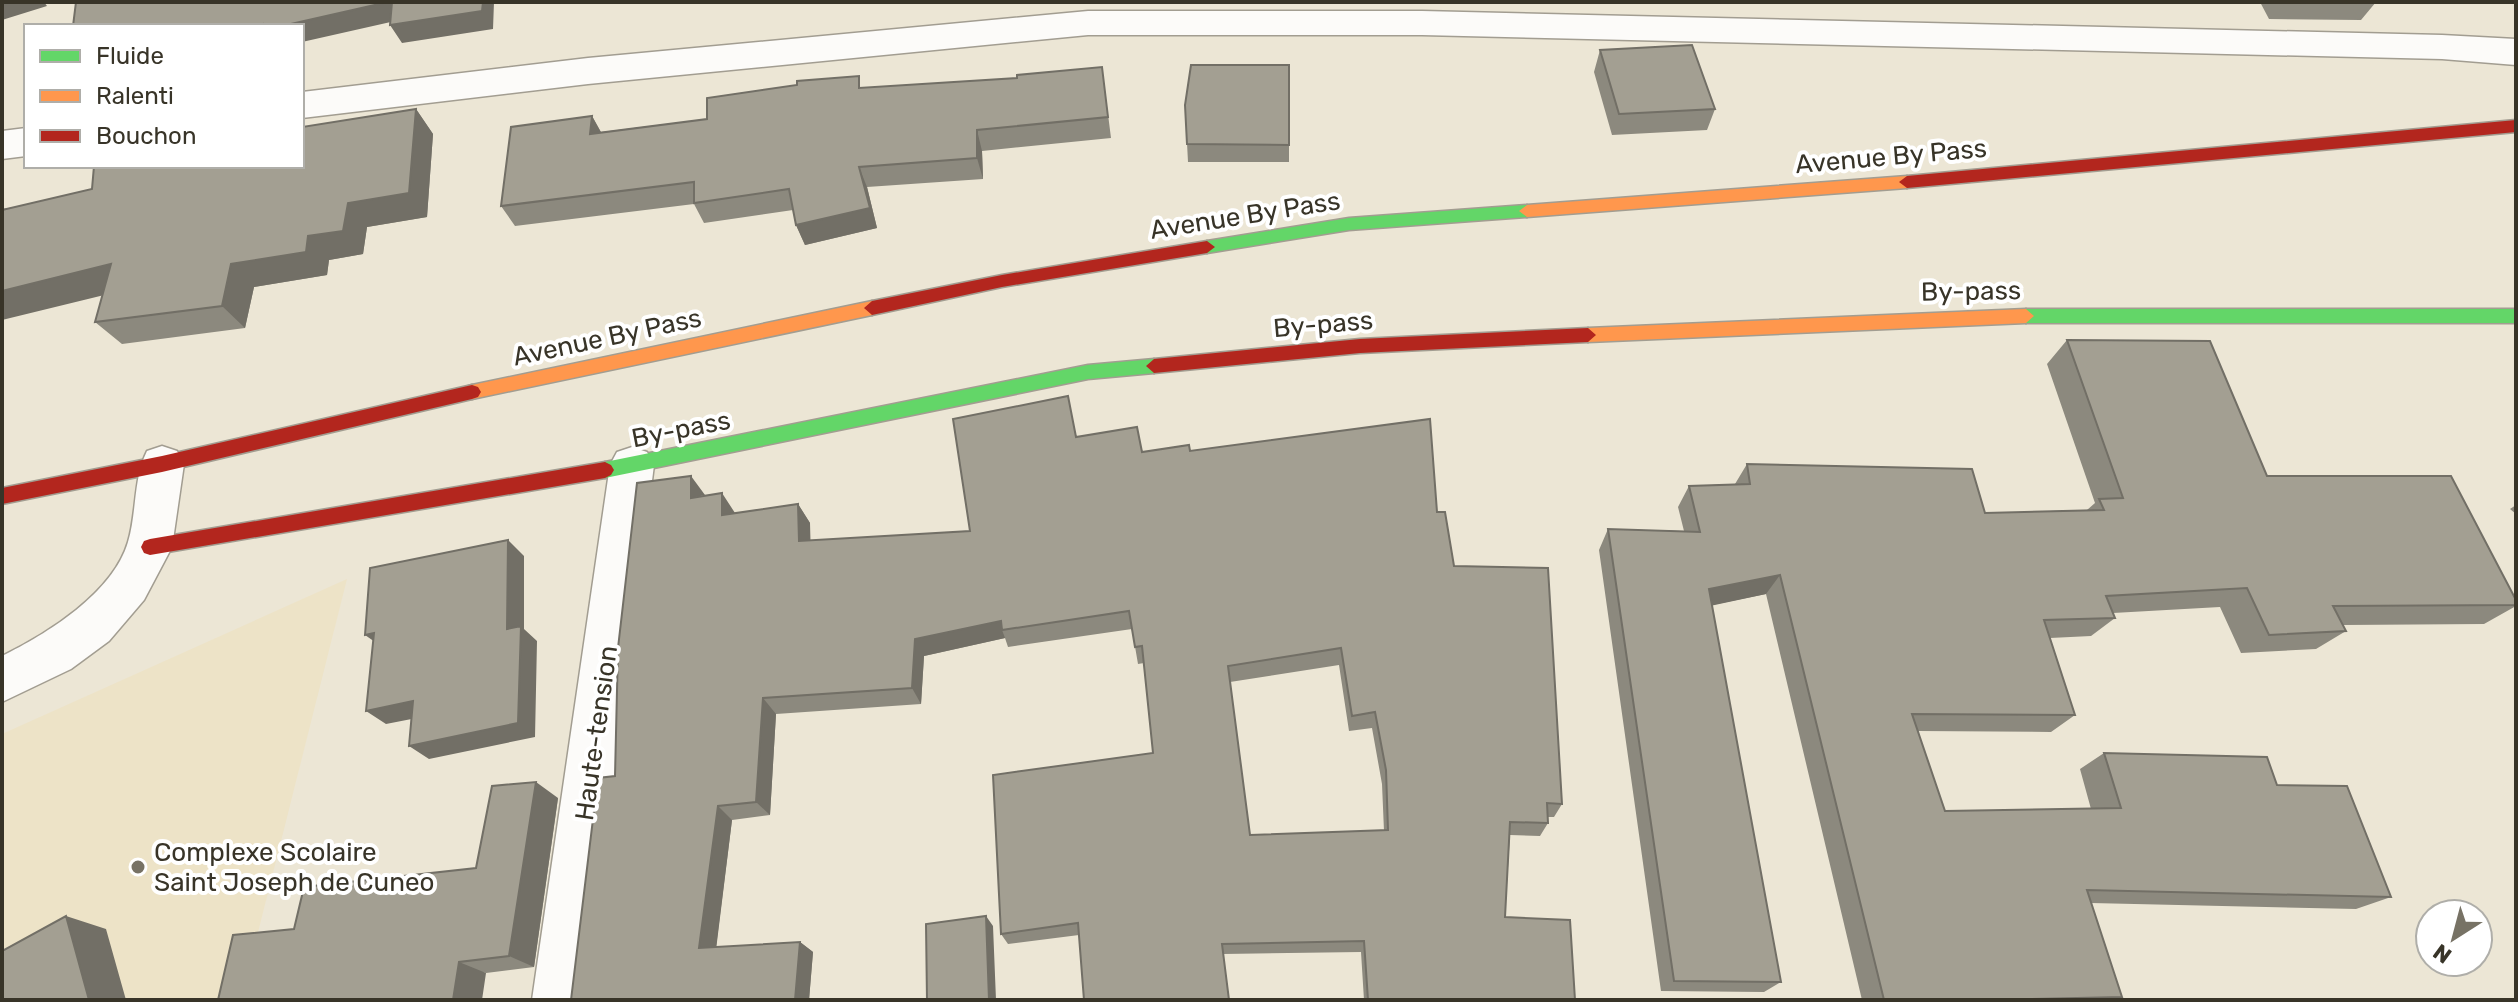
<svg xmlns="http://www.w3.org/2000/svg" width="2518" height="1002" font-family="Rubik,sans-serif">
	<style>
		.built { fill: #ede3c7 }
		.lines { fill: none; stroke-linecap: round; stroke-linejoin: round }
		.street-casing { stroke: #a29d91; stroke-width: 3 }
		.fast-casing { stroke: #a29d91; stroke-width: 3 }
		.slow-casing { stroke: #a29d91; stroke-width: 3 }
		.jam-casing { stroke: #a29d91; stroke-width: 3 }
		.street { fill: #fcfbf9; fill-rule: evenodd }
		.fast { fill: #63d668; fill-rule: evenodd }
		.slow { fill: #ff974d; fill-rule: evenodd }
		.jam { fill: #b3261e; fill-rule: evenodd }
		.wall { fill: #8c897e; fill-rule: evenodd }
		.shaded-wall { fill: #726f66 }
		.building { fill: #a39f92; stroke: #726f66; stroke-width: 2; fill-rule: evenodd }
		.poi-dot { fill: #777265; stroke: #fff; stroke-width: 3 }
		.labels { text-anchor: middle; stroke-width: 8; stroke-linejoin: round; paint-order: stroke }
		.street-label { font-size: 26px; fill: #383428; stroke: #fff }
		.poi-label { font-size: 26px; fill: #383428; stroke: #fff; text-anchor: start }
	</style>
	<rect width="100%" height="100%" fill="#ece6d5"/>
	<path class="built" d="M 347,579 L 241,1000 L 2,1000 L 2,734 Z"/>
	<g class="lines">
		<defs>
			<path id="street" d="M 1088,11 L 1422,11 L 2442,35 L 2516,39 L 2516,65 L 2442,59 L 1422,35 L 1088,35 L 588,84 L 302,118 L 302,92 L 588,58 Z
				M 26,128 L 26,156 L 2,159 L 2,131 Z
				M 162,446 L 177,451 L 184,464 L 172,547 L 144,600 L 109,641 L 71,669 L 2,702 L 2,656 C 47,634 113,593 128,542 C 137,512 133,479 147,451 Z
				M 632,447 L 647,452 L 654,465 L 586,1000 L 532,1000 L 610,465 L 617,452 Z"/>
			<path id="fast" d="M 1527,205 L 1535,211 L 1527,217 L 1349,230 L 1207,253 L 1199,247 L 1207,241 L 1349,218 Z
				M 2026,309 L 2516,309 L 2516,323 L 2026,323 L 2018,316 Z
				M 1154,359 L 1162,366 L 1154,373 L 1088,379 L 605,478 L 599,475 L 596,470 L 599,465 L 605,462 L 1088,365 Z"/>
			<path id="slow" d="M 1907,176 L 1915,182 L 1907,188 L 1527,217 L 1519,211 L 1527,205 Z
				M 872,301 L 880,308 L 872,315 L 472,399 L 466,397 L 463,392 L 466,387 L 472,385 Z
				M 2026,309 L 2034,316 L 2026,323 L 1588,342 L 1580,335 L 1588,328 Z"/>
			<path id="jam" d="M 2516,120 L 2516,132 L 1907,188 L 1899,182 L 1907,176 Z
				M 1207,241 L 1215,247 L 1207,253 L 1002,287 L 872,315 L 864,308 L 872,301 L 1002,275 Z
				M 1588,328 L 1596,335 L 1588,342 L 1360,353 L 1154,373 L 1146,366 L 1154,359 L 1360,339 Z
				M 472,385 L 478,387 L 481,392 L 478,397 L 472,399 L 162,472 L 2,504 L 2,488 L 162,456 Z
				M 605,462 L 611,465 L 614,470 L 611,475 L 605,478 L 150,555 L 144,553 L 141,547 L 144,541 L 150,539 Z"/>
		</defs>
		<use href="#street" class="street-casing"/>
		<use href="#fast" class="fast-casing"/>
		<use href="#slow" class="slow-casing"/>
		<use href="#jam" class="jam-casing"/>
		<use href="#street" class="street"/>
		<use href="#fast" class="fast"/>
		<use href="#slow" class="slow"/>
		<use href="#jam" class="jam"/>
	</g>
	<path class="wall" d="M 2260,2 L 2376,2 L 2361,20 L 2269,19 Z
		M 1600,50 L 1715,109 L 1707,130 L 1612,135 L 1594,72 Z
		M 1289,65 L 1289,162 L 1188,162 L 1185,105 Z
		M 1102,67 L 1111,138 L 982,151 L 983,179 L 867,187 L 877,228 L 805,245 L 796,225 L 793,210 L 704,223 L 694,204 L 515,226 L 501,206 L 592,116 L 601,132 L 707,119 L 863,88 L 1017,78 Z
		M 416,109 L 433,134 L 427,217 L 367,227 L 363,254 L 329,260 L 327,275 L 254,287 L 245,328 L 122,344 L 95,322 L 103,296 L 2,209 L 302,166 Z
		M 2067,340 L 2267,476 L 2516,600 L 2516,606 L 2484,624 L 2343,625 L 2346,631 L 2316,649 L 2241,653 L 2220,607 L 2113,613 L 2115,618 L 2091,636 L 2050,638 L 2075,715 L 2051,732 L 1918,731 L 1945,811 L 2091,809 L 2080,769 L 2104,753 L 2277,785 L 2391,897 L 2356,909 L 2091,903 L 2122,997 L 2113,1000 L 1862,1000 L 1766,594 L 1712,605 L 1781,982 L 1764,992 L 1661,991 L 1599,550 L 1608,529 L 1684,531 L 1678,507 L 1689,486 L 1735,484 L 1747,464 L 1985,513 L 2087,510 L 2095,503 L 2047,364 Z
		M 1077,437 L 1142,452 L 1190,451 L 1437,512 L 1454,566 L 1562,804 L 1554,817 L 1548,817 L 1548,823 L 1540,836 L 1510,835 L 1505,917 L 1575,1000 L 1364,1000 L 1361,952 L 1223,954 L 1079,935 L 1008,944 L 1001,934 L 1153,753 L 1144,663 L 1138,664 L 1132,629 L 1008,647 L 1005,638 L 924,656 L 921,704 L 776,714 L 770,815 L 732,820 L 716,947 L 800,942 L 813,952 L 809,1000 L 571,1000 L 615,776 L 735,513 L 798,504 L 810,523 L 810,541 L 970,531 ZM 1339,665 L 1349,731 L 1372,728 L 1382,784 L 1384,831 L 1250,835 L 1230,682 Z
		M 2516,505 L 2516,514 L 2510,509 Z
		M 558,798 L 534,967 L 486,973 L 294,929 L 476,868 Z"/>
	<path class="shaded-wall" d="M 2,2 L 44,2 L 47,6 L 2,20 Z
		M 388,2 L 393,2 L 404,19 L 302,42 L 302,26 L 282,26 Z
		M 483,2 L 494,2 L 493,29 L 402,43 L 390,25 Z
		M 416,109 L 433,134 L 427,217 L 367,227 L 363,254 L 329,260 L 327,275 L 254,287 L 245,328 L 222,306 L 231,264 L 308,236 L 348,203 Z
		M 592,116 L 604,138 L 590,134 Z
		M 977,130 L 982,151 L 983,179 L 977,158 Z
		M 859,167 L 867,187 L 877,228 L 805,245 L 796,225 Z
		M 111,264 L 137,287 L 2,320 L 2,291 Z
		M 691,476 L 705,495 L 691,498 Z
		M 722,493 L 735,513 L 722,515 Z
		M 798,504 L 810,523 L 811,560 L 799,541 Z
		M 508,540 L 524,556 L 524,629 L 537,641 L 535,737 L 429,759 L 409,746 L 507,629 Z
		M 1780,575 L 1766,594 L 1696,609 L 1709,589 Z
		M 1001,621 L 1002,630 L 1005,638 L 924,656 L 921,704 L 912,688 L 915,639 Z
		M 374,633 L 385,649 L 365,635 Z
		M 763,698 L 776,714 L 770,815 L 756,802 Z
		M 413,701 L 432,715 L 386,724 L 366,711 Z
		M 536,782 L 558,798 L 534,967 L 509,956 Z
		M 718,806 L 732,820 L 715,958 L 699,948 Z
		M 66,916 L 106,929 L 126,1000 L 89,1000 Z
		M 986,916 L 993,926 L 996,1000 L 989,1000 Z
		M 800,942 L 813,952 L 809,1000 L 795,1000 Z
		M 459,962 L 486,973 L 482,1000 L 453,1000 Z"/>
	<path class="building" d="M 76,2 L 388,2 L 282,26 L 263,26 L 263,24 L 256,26 L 73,26 Z
		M 392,2 L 483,2 L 482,11 L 390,25 Z
		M 1692,45 L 1715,109 L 1619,114 L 1600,50 Z
		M 1191,65 L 1289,65 L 1289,145 L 1187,144 L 1185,105 Z
		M 1102,67 L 1108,117 L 977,130 L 977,158 L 859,167 L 870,208 L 796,225 L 789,189 L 694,203 L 694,182 L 501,206 L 511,127 L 592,116 L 590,134 L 707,119 L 707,98 L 797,85 L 797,81 L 859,76 L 859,88 L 1017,78 L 1017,75 Z
		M 416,109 L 409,193 L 348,203 L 343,231 L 308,236 L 306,252 L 231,264 L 222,306 L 95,322 L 111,264 L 2,291 L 2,210 L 92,189 L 94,166 L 302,166 L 302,127 Z
		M 2067,340 L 2210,341 L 2267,476 L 2451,476 L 2516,600 L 2516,605 L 2333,606 L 2346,631 L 2269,635 L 2247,588 L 2106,596 L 2115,618 L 2044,620 L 2075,715 L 1912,714 L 1945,811 L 2121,808 L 2104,753 L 2267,757 L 2277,785 L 2347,786 L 2391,897 L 2087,890 L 2122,997 L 1982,1000 L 1884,1000 L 1780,575 L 1709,589 L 1781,982 L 1674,981 L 1608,529 L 1700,532 L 1689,486 L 1750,484 L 1747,464 L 1972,469 L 1985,513 L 2104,510 L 2099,499 L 2123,498 Z
		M 1068,396 L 1076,437 L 1137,427 L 1142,452 L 1189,445 L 1190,451 L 1430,419 L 1437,512 L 1445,512 L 1454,566 L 1548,568 L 1562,804 L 1547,803 L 1548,823 L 1510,822 L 1505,917 L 1570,920 L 1575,1000 L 1368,1000 L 1364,941 L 1222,944 L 1229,1000 L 1084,1000 L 1078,923 L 1001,934 L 993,775 L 1153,753 L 1142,646 L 1135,647 L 1129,611 L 1002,630 L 1001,621 L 915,639 L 912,688 L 763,698 L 756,802 L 718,806 L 699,948 L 800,942 L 795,1000 L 571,1000 L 598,778 L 615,776 L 618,648 L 637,483 L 691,476 L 691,498 L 722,493 L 722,515 L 798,504 L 799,541 L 970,531 L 953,419 ZM 1341,648 L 1352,716 L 1375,712 L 1386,770 L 1388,830 L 1250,835 L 1228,666 Z
		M 508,540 L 507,629 L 521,626 L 518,723 L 409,746 L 413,701 L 366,711 L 374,633 L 365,635 L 370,568 Z
		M 536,782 L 509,956 L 459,962 L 453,1000 L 218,1000 L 233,935 L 294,929 L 304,887 L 476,868 L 492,786 Z
		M 66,916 L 89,1000 L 2,1000 L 2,951 Z
		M 986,916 L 989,1000 L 927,1000 L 926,924 Z"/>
	<circle class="poi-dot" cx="138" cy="867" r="8"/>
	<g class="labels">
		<g class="street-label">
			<text transform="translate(1891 156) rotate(-5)" y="9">Avenue By Pass</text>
			<text transform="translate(1245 215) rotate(-9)" y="9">Avenue By Pass</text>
			<text transform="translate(1971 291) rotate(-1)" y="9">By-pass</text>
			<text transform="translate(1323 324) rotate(-5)" y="9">By-pass</text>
			<text transform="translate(607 337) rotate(-12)" y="9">Avenue By Pass</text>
			<text transform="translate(681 429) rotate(-11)" y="9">By-pass</text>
			<text transform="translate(596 733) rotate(-82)" y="9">Haute-tension</text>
		</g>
		<g class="poi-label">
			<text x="154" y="861">Complexe Scolaire<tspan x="154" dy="30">Saint Joseph de Cuneo</tspan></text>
		</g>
	</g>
	<rect width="2518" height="1002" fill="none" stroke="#383428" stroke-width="8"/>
	<rect x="24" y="24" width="280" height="144" fill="#ffffff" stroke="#afaea9" stroke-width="2"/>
	<rect x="40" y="50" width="40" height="12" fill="#63d668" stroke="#afaea9" stroke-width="2"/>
	<text x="96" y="64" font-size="24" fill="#383428">Fluide</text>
	<rect x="40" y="90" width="40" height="12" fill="#ff974d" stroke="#afaea9" stroke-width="2"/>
	<text x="96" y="104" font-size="24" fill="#383428">Ralenti</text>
	<rect x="40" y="130" width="40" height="12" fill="#b3261e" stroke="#afaea9" stroke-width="2"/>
	<text x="96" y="144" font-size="24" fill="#383428">Bouchon</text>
	<g transform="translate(2454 938) rotate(216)"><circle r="38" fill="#ffffff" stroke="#afaea9" stroke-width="2"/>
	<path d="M0-6L14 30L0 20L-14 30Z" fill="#777265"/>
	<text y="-12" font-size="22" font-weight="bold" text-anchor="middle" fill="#383428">N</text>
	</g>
</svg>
